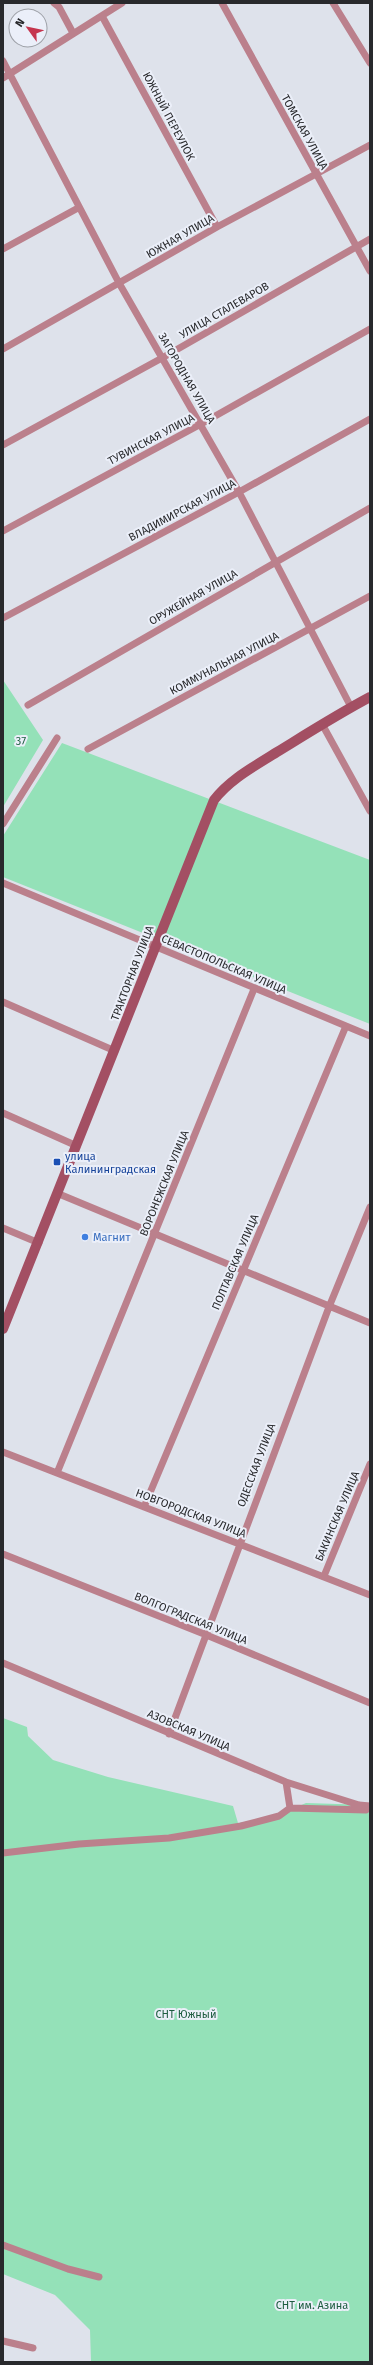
<svg xmlns="http://www.w3.org/2000/svg" width="373" height="2365" font-family="'Fira Sans',sans-serif">
	<style>
		.green { fill: #94e1b8 }
		.lines { fill: none; stroke-linecap: round; stroke-linejoin: round }
		.street { stroke: #bb808c; stroke-width: 7 }
		.secondary { stroke: #a34f63; stroke-width: 10 }
		.transit-dot { fill: #1a4fb4; stroke: #ebeff9; stroke-width: 1.5 }
		.shop-dot { fill: #3f7fe0; stroke: #ebeff9; stroke-width: 1.5 }
		.labels { text-anchor: middle; stroke-width: 4; stroke-linejoin: round; paint-order: stroke }
		.street-label { font-size: 11px; fill: #28292c; stroke: #ebeff9 }
		.park-label { font-size: 11px; fill: #1d5d40; stroke: #ebeff9 }
		.transit-label { font-size: 11px; fill: #164399; stroke: #ebeff9; text-anchor: start }
		.shop-label { font-size: 11px; fill: #366cbe; stroke: #ebeff9; text-anchor: start }
	</style>
	<rect width="100%" height="100%" fill="#dee2eb"/>
	<path class="green" d="M 3,680 L 43,740 L 3,807 Z
		M 62,743 L 370,860 L 370,1024 L 3,877 L 3,836 Z
		M 3,1718 L 27,1727 L 28,1736 L 53,1760 L 108,1777 L 233,1806 L 238,1823 L 271,1818 L 306,1803 L 370,1805 L 370,2362 L 91,2362 L 90,2330 L 55,2295 L 3,2274 Z"/>
	<g class="lines">
		<path class="street" d="M 54,3 L 59,7 L 73,33
			M 222,3 L 370,271
			M 333,3 L 370,63
			M 102,16 L 217,227
			M 3,61 L 119,283 L 239,492 L 351,707
			M 3,78 L 122,3
			M 3,249 L 78,208
			M 3,349 L 217,227 L 370,145
			M 3,445 L 162,358 L 370,239
			M 3,531 L 201,424 L 370,329
			M 3,618 L 239,492 L 370,419
			M 28,705 L 370,508
			M 322,724 L 370,811
			M 88,749 L 370,596
			M 3,824 L 57,738
			M 3,883 L 370,1036
			M 3,1002 L 115,1051
			M 3,1113 L 77,1146
			M 59,1194 L 370,1323
			M 3,1228 L 39,1243
			M 3,1452 L 370,1595
			M 57,1473 L 254,989
			M 144,1507 L 346,1026
			M 3,1554 L 204,1634 L 370,1703
			M 324,1576 L 370,1464
			M 3,1663 L 286,1782 L 359,1805 L 370,1806
			M 169,1734 L 329,1307 L 370,1207
			M 286,1782 L 290,1808
			M 3,1853 L 79,1844 L 169,1838 L 241,1826 L 279,1816 L 290,1808 L 366,1810
			M 3,2245 L 68,2269 L 99,2277
			M 3,2341 L 33,2348"/>
		<path class="secondary" d="M 3,1329 L 214,800 C 230,779 255,766 277,752 C 308,733 338,714 370,697"/>
	</g>
	<rect class="transit-dot" x="53" y="1158" width="8" height="8" rx="2"/>
	<circle class="shop-dot" cx="85" cy="1237" r="4"/>
	<g class="labels">
		<g class="street-label">
			<text transform="translate(169 116) rotate(62)" y="4">ЮЖНЫЙ ПЕРЕУЛОК</text>
			<text transform="translate(305 132) rotate(61)" y="4">ТОМСКАЯ УЛИЦА</text>
			<text transform="translate(180 236) rotate(-30)" y="4">ЮЖНАЯ УЛИЦА</text>
			<text transform="translate(224 310) rotate(-30)" y="4">УЛИЦА СТАЛЕВАРОВ</text>
			<text transform="translate(187 378) rotate(60)" y="4">ЗАГОРОДНАЯ УЛИЦА</text>
			<text transform="translate(151 439) rotate(-28)" y="4">ТУВИНСКАЯ УЛИЦА</text>
			<text transform="translate(182 510) rotate(-28)" y="4">ВЛАДИМИРСКАЯ УЛИЦА</text>
			<text transform="translate(193 597) rotate(-30)" y="4">ОРУЖЕЙНАЯ УЛИЦА</text>
			<text transform="translate(224 663) rotate(-28)" y="4">КОММУНАЛЬНАЯ УЛИЦА</text>
			<text transform="translate(224 964) rotate(23)" y="4">СЕВАСТОПОЛЬСКАЯ УЛИЦА</text>
			<text transform="translate(132 973) rotate(-69)" y="4">ТРАКТОРНАЯ УЛИЦА</text>
			<text transform="translate(164 1183) rotate(-68)" y="4">ВОРОНЕЖСКАЯ УЛИЦА</text>
			<text transform="translate(235 1262) rotate(-67)" y="4">ПОЛТАВСКАЯ УЛИЦА</text>
			<text transform="translate(256 1465) rotate(-69)" y="4">ОДЕССКАЯ УЛИЦА</text>
			<text transform="translate(191 1513) rotate(21)" y="4">НОВГОРОДСКАЯ УЛИЦА</text>
			<text transform="translate(337 1516) rotate(-67)" y="4">БАКИНСКАЯ УЛИЦА</text>
			<text transform="translate(191 1618) rotate(22)" y="4">ВОЛГОГРАДСКАЯ УЛИЦА</text>
			<text transform="translate(189 1730) rotate(23)" y="4">АЗОВСКАЯ УЛИЦА</text>
		</g>
		<g class="park-label">
			<text x="21" y="745">37</text>
			<text x="186" y="2018">СНТ Южный</text>
			<text x="312" y="2309">СНТ им. Азина</text>
		</g>
		<g class="transit-label">
			<text x="65" y="1160">улица<tspan x="65" dy="13">Калининградская</tspan></text>
		</g>
		<g class="shop-label">
			<text x="93" y="1241">Магнит</text>
		</g>
	</g>
	<rect width="373" height="2365" fill="none" stroke="#28292c" stroke-width="8"/>
	<g transform="translate(28 28) rotate(303)"><circle r="19" fill="#ebeff9" stroke="#9da0a7"/>
	<path d="M0-3L7 15L0 10L-7 15Z" fill="#c5354e"/>
	<text y="-6" font-size="11" font-weight="bold" text-anchor="middle" fill="#28292c">N</text>
	</g>
</svg>
